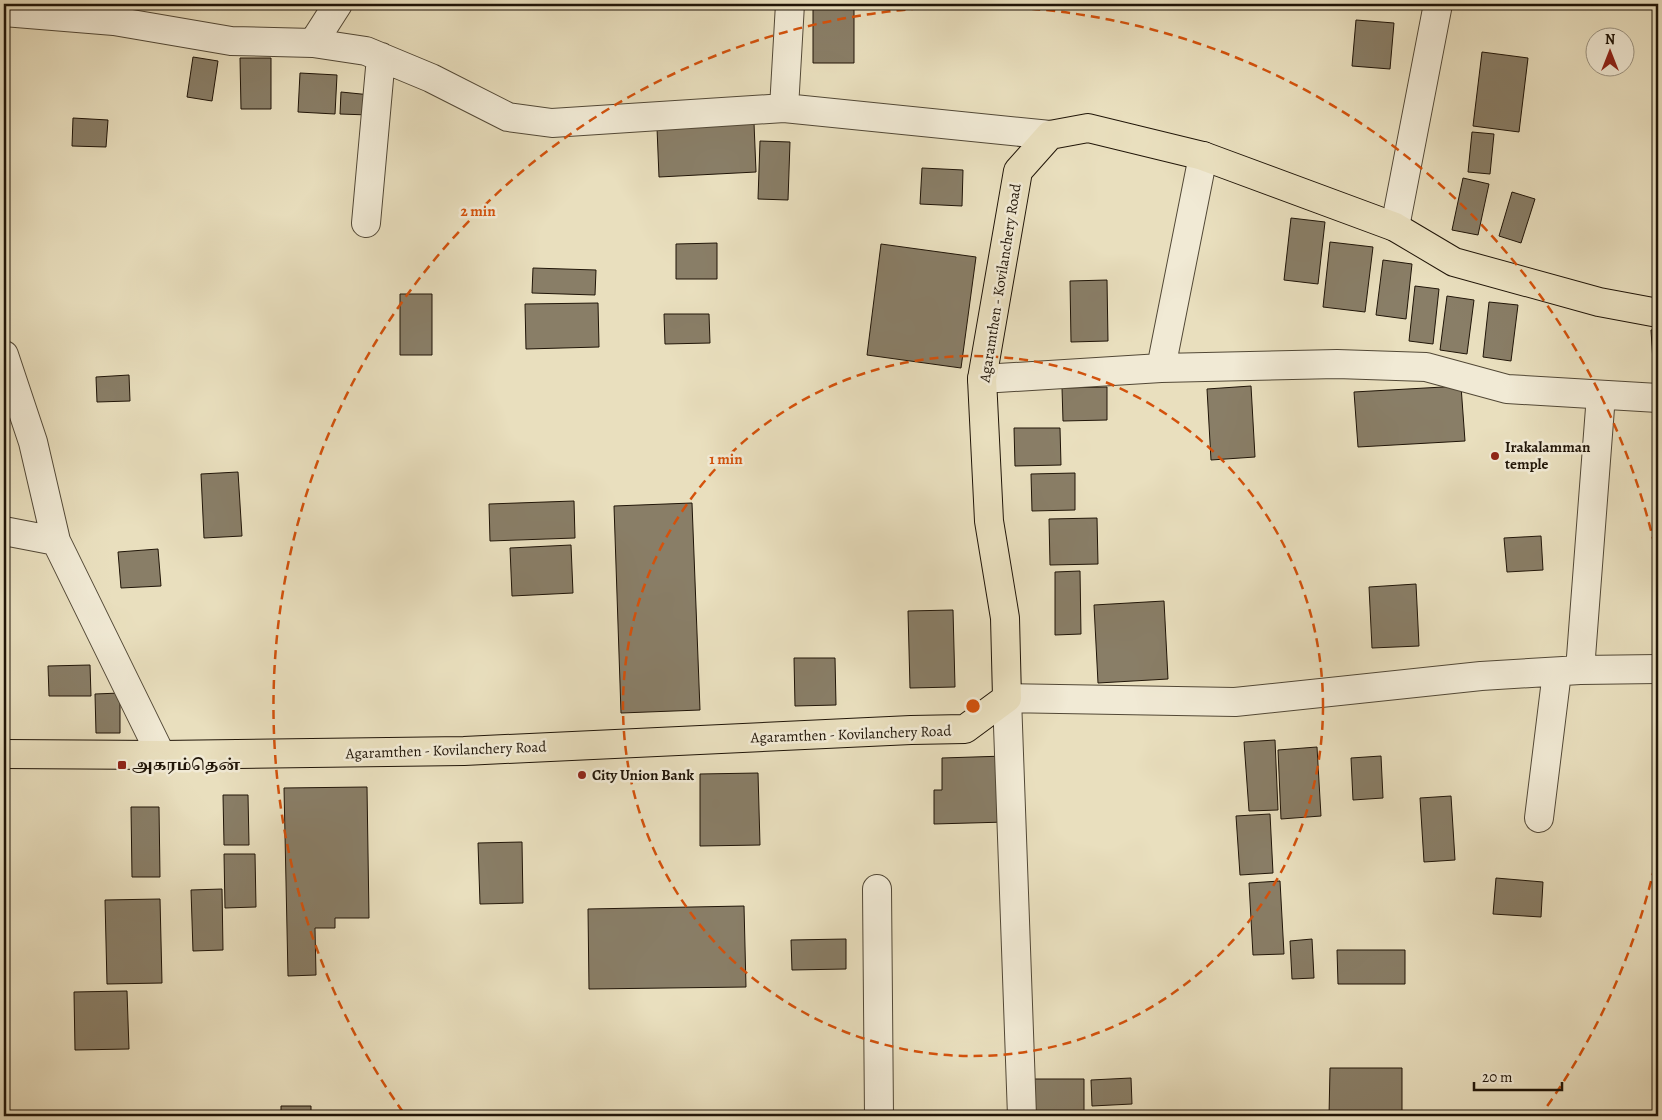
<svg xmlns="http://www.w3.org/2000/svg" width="1662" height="1120" font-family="Alegreya,'Noto Serif Tamil',serif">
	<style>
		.building { fill: #897e67; stroke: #201508 }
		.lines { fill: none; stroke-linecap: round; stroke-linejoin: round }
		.minor-casing { stroke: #524836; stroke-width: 30 }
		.major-casing { stroke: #201508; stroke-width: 30 }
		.minor { stroke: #f1ead5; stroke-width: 28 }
		.major { stroke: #e9dfbe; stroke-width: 28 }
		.ring { fill: none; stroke: #d4520c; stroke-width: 2.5; stroke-dasharray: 9 6 }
		.poi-dot { fill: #8f2418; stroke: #f1ead5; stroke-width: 2 }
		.labels { text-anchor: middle; stroke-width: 5; stroke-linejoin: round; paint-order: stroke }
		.street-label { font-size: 15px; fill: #201508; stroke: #f1ead5 }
		.poi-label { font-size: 15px; font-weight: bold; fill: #201508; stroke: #f1ead5; text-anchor: start }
		.centre { fill: #d4520c; stroke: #f1ead5; stroke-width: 2.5 }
		.ring-label { font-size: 15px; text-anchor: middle; font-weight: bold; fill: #d4520c; stroke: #f1ead5; stroke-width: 5; stroke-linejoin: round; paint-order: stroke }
	</style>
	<rect width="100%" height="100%" fill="#e9dfbe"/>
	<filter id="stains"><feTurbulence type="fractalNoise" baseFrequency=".004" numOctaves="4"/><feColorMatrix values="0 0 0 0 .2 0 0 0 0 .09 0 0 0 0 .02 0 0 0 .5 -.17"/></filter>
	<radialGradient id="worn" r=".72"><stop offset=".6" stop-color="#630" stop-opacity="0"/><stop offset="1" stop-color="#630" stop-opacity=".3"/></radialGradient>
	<path class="building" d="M 813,4 L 854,4 L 854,63 L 813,63 Z
		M 1356,20 L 1394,23 L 1390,69 L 1352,66 Z
		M 1482,52 L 1528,58 L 1519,132 L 1473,126 Z
		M 193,57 L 218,61 L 212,101 L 187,97 Z
		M 240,58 L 271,58 L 271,109 L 241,109 Z
		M 300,73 L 337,75 L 335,114 L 298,112 Z
		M 341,92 L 371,95 L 369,115 L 340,114 Z
		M 73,118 L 108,120 L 106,147 L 72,146 Z
		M 754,123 L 756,172 L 659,177 L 657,128 Z
		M 1472,132 L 1494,134 L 1490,174 L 1468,172 Z
		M 760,141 L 790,142 L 788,200 L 758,199 Z
		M 922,168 L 963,170 L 962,206 L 920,204 Z
		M 1463,178 L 1489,184 L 1478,235 L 1452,230 Z
		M 1512,192 L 1535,199 L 1521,243 L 1499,236 Z
		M 1291,218 L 1325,222 L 1318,284 L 1284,280 Z
		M 1330,242 L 1373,247 L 1365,312 L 1323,307 Z
		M 717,243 L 717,279 L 676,279 L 676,244 Z
		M 881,244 L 976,257 L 961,368 L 867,355 Z
		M 1383,260 L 1412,264 L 1406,319 L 1376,315 Z
		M 533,268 L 596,270 L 595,295 L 532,293 Z
		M 1107,280 L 1108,341 L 1071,342 L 1070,281 Z
		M 1415,286 L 1439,289 L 1433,344 L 1409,341 Z
		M 400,294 L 432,294 L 432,355 L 400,355 Z
		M 1447,296 L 1474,300 L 1467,354 L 1440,350 Z
		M 1489,302 L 1518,305 L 1511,361 L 1483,357 Z
		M 598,303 L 599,347 L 526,349 L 525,304 Z
		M 664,314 L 709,314 L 710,343 L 665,344 Z
		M 1658,329 L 1658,393 L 1655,394 L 1651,330 Z
		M 129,375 L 130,401 L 97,402 L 96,377 Z
		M 1251,386 L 1255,457 L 1211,460 L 1207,389 Z
		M 1461,386 L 1465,441 L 1358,447 L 1354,392 Z
		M 1107,387 L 1107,420 L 1063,421 L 1062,388 Z
		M 1014,428 L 1060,428 L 1061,465 L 1015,466 Z
		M 238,472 L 242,536 L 204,538 L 201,474 Z
		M 1075,473 L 1075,510 L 1032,511 L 1031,474 Z
		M 574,501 L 575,538 L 490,541 L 489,504 Z
		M 692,503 L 700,710 L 621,713 L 614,506 Z
		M 1097,518 L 1098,564 L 1050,565 L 1049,519 Z
		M 1541,536 L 1543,570 L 1507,572 L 1504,538 Z
		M 571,545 L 573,593 L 512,596 L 510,548 Z
		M 158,549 L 161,586 L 121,588 L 118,552 Z
		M 1080,571 L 1081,634 L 1055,635 L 1055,572 Z
		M 1416,584 L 1419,646 L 1372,648 L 1369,587 Z
		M 1164,601 L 1168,679 L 1098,683 L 1094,605 Z
		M 953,610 L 955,687 L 910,688 L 908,611 Z
		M 794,658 L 835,658 L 836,705 L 795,706 Z
		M 90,665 L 91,696 L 49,696 L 48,666 Z
		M 120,693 L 120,733 L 96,733 L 95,694 Z
		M 1275,740 L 1278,810 L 1249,811 L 1244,742 Z
		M 1317,747 L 1321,816 L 1281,819 L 1278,750 Z
		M 1005,756 L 1006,822 L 934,824 L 934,790 L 942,790 L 942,758 Z
		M 1381,756 L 1383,798 L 1353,800 L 1351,758 Z
		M 758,773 L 760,845 L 700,846 L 700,774 Z
		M 367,787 L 369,918 L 335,918 L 335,928 L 315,928 L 316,975 L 288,976 L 284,788 Z
		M 223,795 L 248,795 L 249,845 L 224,845 Z
		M 1451,796 L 1455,860 L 1424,862 L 1420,798 Z
		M 131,807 L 159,807 L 160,877 L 132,877 Z
		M 1270,814 L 1273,873 L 1240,875 L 1236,816 Z
		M 522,842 L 523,903 L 480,904 L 478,843 Z
		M 224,854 L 255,854 L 256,907 L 225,908 Z
		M 1496,878 L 1543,882 L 1541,917 L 1493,914 Z
		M 1280,881 L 1284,954 L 1253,955 L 1249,883 Z
		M 222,889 L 223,950 L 193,951 L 191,890 Z
		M 160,899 L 162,983 L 107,984 L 105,900 Z
		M 744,906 L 746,987 L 589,989 L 588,909 Z
		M 846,939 L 846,969 L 792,970 L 791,940 Z
		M 1312,939 L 1314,978 L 1292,979 L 1290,941 Z
		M 1337,950 L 1405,950 L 1405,984 L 1338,984 Z
		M 127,991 L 129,1049 L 75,1050 L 74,992 Z
		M 1330,1068 L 1402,1068 L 1402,1116 L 1329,1116 Z
		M 1131,1078 L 1132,1104 L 1092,1106 L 1091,1080 Z
		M 1028,1079 L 1084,1079 L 1084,1116 L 1028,1116 Z
		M 281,1106 L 311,1106 L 311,1116 L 281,1116 Z"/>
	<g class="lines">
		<defs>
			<path id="minor" d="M 4,12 L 114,21 L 231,41 L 313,43 L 366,51 L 431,78 L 508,117 L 552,123 L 784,108 L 1050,135
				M 313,43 L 338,4
				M 784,108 L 790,4
				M 366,223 L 381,57
				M 1395,227 L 1438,4
				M 4,355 L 33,442 L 56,541 L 161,755
				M 1161,368 L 1203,156
				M 982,379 L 1161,368 L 1337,364 L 1426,367 L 1507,389 L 1658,398
				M 4,531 L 56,541
				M 1580,670 L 1601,395
				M 1539,818 L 1557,672
				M 877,889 L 879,1116
				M 1022,1116 L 1007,698 L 1235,702 L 1481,676 L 1580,670 L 1658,669"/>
			<path id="major" d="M 4,754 L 161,755 L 464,751 L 911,730 L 965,729 L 1007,698 L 1005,618 L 989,521 L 982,379 L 1018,171 L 1050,135 L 1088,128 L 1203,156 L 1395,227 L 1454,262 L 1599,302 L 1658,313"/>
		</defs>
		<use href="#minor" class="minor-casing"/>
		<use href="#major" class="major-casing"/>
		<use href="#minor" class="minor"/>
		<use href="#major" class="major"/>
	</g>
	<g class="ring">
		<circle cx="973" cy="706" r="350"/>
		<path d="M1658 852A700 700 0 0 1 1543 1112M403 1112A700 700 0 1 1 1658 560"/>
	</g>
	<g class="poi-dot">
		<circle cx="1495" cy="456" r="5"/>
		<rect x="117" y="760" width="10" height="10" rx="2.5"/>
		<circle cx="582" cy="775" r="5"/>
	</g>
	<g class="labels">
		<g class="street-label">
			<text transform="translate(1000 283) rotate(-81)" y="5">Agaramthen - Kovilanchery Road</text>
			<text transform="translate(851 734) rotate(-2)" y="5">Agaramthen - Kovilanchery Road</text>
			<text transform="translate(446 750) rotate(-2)" y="5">Agaramthen - Kovilanchery Road</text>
		</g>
		<g class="poi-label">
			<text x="1505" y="452">Irakalamman<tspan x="1505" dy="17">temple</tspan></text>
			<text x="132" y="770">அகரம்தென்</text>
			<text x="592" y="780">City Union Bank</text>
		</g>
	</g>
	<circle cx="973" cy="706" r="8" class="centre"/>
	<g class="ring-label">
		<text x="478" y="216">2 min</text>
		<text x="726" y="464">1 min</text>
	</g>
	<rect width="1662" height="1120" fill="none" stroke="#e9dfbe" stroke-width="20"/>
	<rect x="5" y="5" width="1652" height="1110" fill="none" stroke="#201508" stroke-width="2.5"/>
	<rect x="10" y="10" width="1642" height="1100" fill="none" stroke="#201508"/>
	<g transform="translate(1610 52)"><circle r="24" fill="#f1ead5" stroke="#9d9583"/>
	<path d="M0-4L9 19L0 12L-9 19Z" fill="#8f2418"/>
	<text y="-8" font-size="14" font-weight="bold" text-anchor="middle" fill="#201508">N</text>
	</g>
	<path d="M1474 1082v8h88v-8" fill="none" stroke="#201508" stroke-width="2.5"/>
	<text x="1482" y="1082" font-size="15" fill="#201508" stroke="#f1ead5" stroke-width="4" paint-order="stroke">20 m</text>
	<rect width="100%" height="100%" filter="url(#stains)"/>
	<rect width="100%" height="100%" fill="url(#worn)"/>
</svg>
